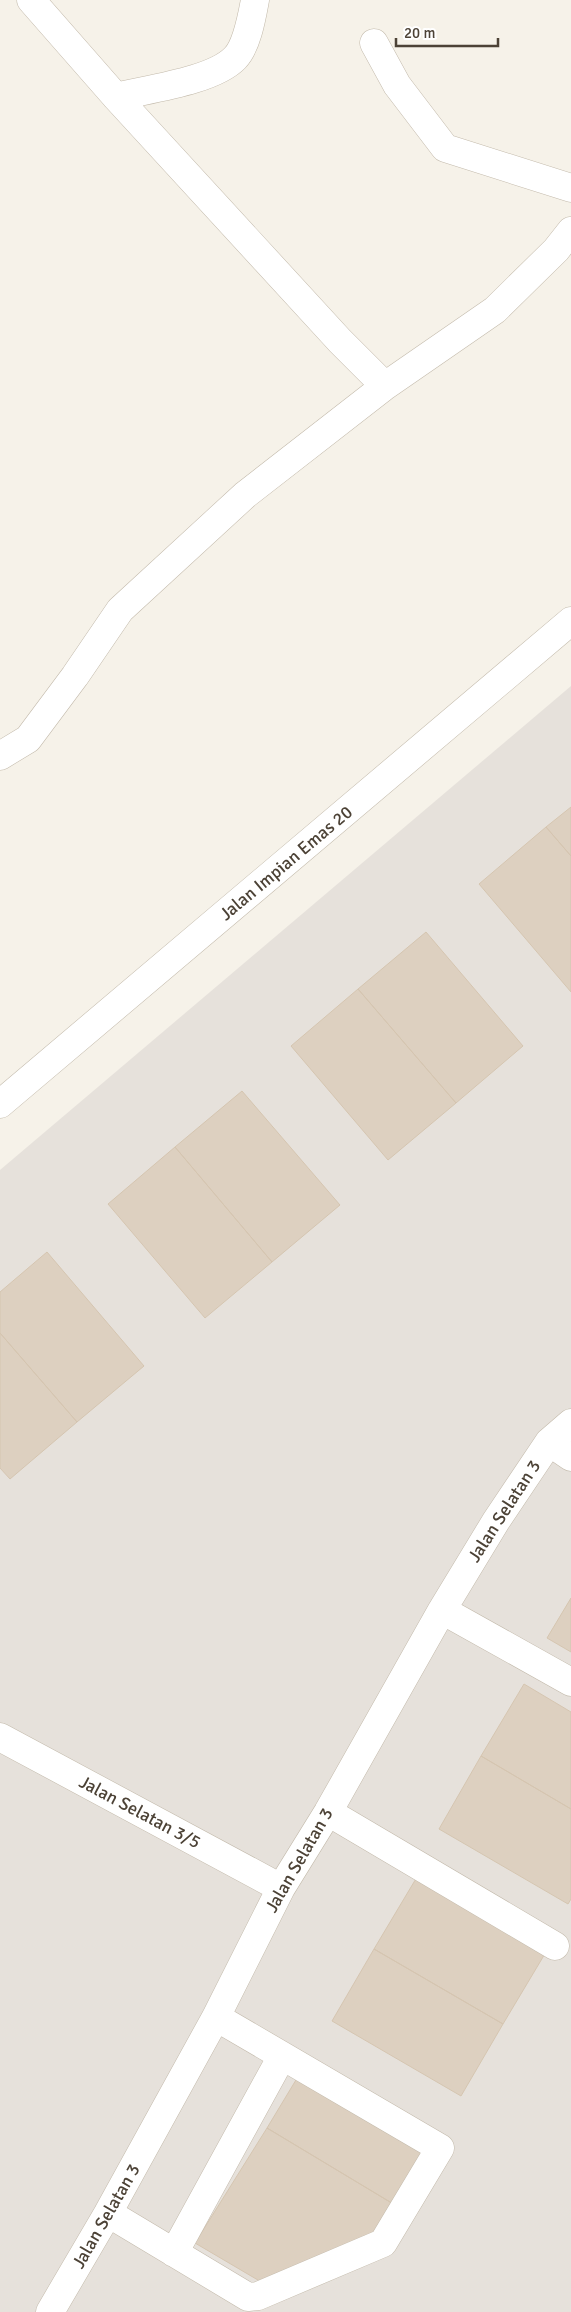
<svg xmlns="http://www.w3.org/2000/svg" width="571" height="2312" font-family="Signika,sans-serif">
	<style>
		.industrial { fill: #e6e1db }
		.building { fill: #ddd0c0; stroke: #d5c5b0 }
		.lines { fill: none; stroke-linecap: round; stroke-linejoin: round }
		.minor-casing { stroke: #c3baab; stroke-width: 29 }
		.minor { stroke: #fff; stroke-width: 28 }
		.labels { text-anchor: middle; stroke-width: 4; stroke-linejoin: round; paint-order: stroke }
		.street-label { font-size: 18px; fill: #4c4236; stroke: #fff }
	</style>
	<rect width="100%" height="100%" fill="#f6f2e9"/>
	<path class="industrial" d="M 571,686 L 571,2312 L 0,2312 L 0,1170 Z"/>
	<path class="building" d="M 571,807 L 571,856 L 546,827 Z
		M 546,827 L 571,856 L 571,992 L 479,884 Z
		M 426,932 L 523,1046 L 456,1103 L 358,989 Z
		M 358,989 L 456,1103 L 388,1160 L 291,1046 Z
		M 242,1091 L 340,1205 L 272,1262 L 175,1147 Z
		M 175,1147 L 272,1262 L 205,1318 L 108,1204 Z
		M 47,1252 L 144,1366 L 77,1422 L 0,1333 L 0,1292 Z
		M 0,1333 L 77,1422 L 10,1479 L 0,1468 Z
		M 571,1598 L 571,1652 L 547,1638 Z
		M 524,1684 L 571,1712 L 571,1809 L 481,1756 Z
		M 481,1756 L 571,1809 L 571,1899 L 568,1904 L 439,1829 Z
		M 417,1877 L 546,1952 L 503,2024 L 374,1949 Z
		M 374,1949 L 503,2024 L 461,2096 L 332,2021 Z
		M 302,2070 L 430,2147 L 395,2205 L 267,2128 Z
		M 267,2128 L 395,2205 L 377,2237 L 263,2283 L 195,2243 Z"/>
	<g class="lines">
		<defs>
			<path id="minor" d="M 31,0 L 116,97 L 340,341 L 385,386 L 495,310 L 556,250 L 571,231
				M 374,43 L 397,85 L 445,148 L 571,188
				M 116,97 C 148,89 213,81 235,58 C 247,46 252,16 255,0
				M 0,756 L 28,739 L 75,676 L 120,610 L 245,495 L 385,386
				M 0,1104 L 571,621
				M 549,1442 L 571,1457
				M 442,1610 L 571,1682
				M 0,1737 L 281,1888
				M 328,1812 L 555,1946
				M 108,2213 L 248,2297 L 258,2296 L 383,2243 L 440,2148 L 216,2017
				M 174,2253 L 282,2056
				M 50,2312 L 108,2213 L 216,2017 L 281,1888 L 328,1812 L 442,1610 L 496,1521 L 549,1442 L 571,1423"/>
		</defs>
		<use href="#minor" class="minor-casing"/>
		<use href="#minor" class="minor"/>
	</g>
	<g class="labels">
		<g class="street-label">
			<text transform="translate(286 863) rotate(-40)" y="6">Jalan Impian Emas 20</text>
			<text transform="translate(504 1511) rotate(-57)" y="6">Jalan Selatan 3</text>
			<text transform="translate(140 1812) rotate(28)" y="6">Jalan Selatan 3/5</text>
			<text transform="translate(299 1860) rotate(-60)" y="6">Jalan Selatan 3</text>
			<text transform="translate(106 2216) rotate(-60)" y="6">Jalan Selatan 3</text>
		</g>
	</g>
	<path d="M396 38v8h102v-8" fill="none" stroke="#4c4236" stroke-width="2.5"/>
	<text x="404" y="38" font-size="15" fill="#4c4236" stroke="#ffffff" stroke-width="4" paint-order="stroke">20 m</text>
</svg>
